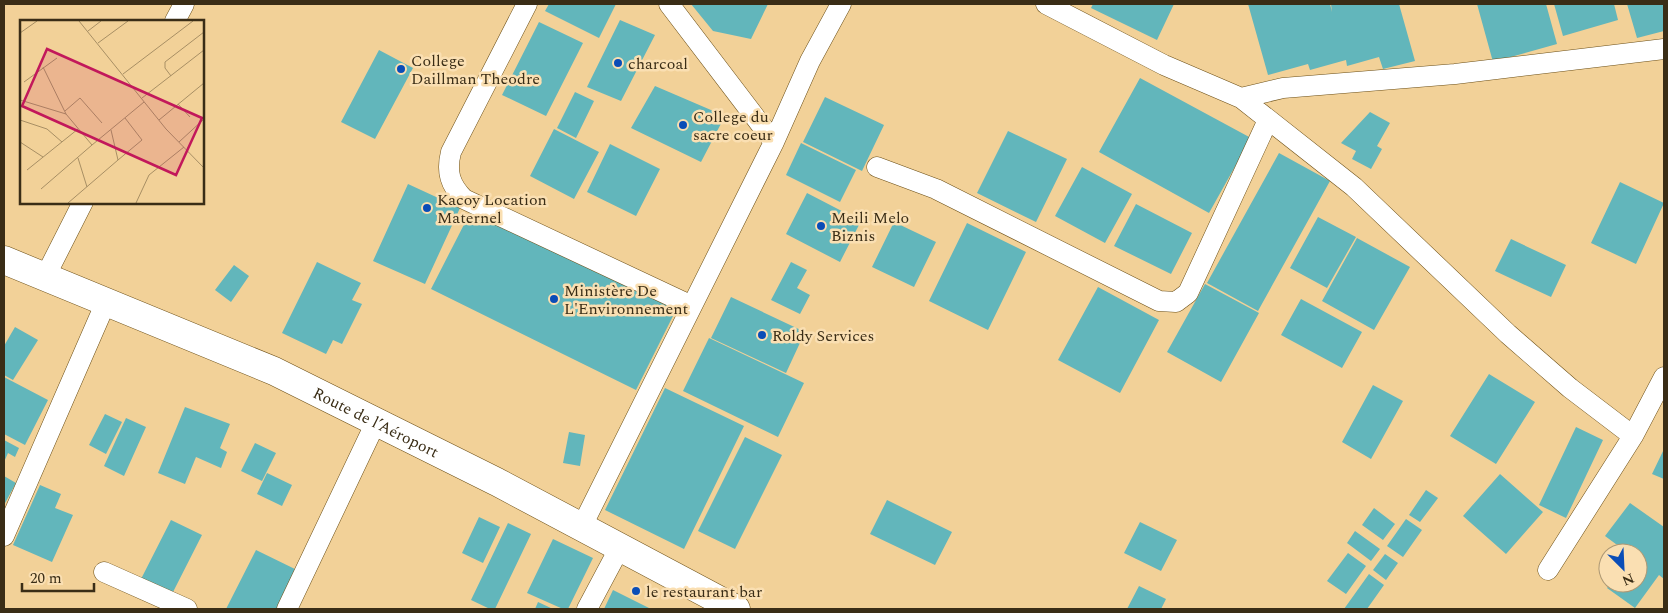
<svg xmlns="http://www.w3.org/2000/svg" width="1668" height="613" font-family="Spectral,serif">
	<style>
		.building { fill: #62b6bb }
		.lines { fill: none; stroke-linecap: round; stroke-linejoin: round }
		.street-casing { stroke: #6c4f16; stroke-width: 21 }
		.primary-casing { stroke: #6c4f16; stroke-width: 29 }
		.street { stroke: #fff; stroke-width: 20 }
		.primary { stroke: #fff; stroke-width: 28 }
		.poi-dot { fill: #0a4db7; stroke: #fadfb2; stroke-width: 2 }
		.labels { text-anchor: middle; stroke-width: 5; stroke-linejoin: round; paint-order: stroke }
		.poi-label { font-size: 16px; fill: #3a2d16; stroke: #fadfb2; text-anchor: start }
		.street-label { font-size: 16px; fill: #3a2d16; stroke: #fadfb2 }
		.inset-road { fill: none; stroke: #a88f64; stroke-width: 1 }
		.view { fill: #c2185b; fill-opacity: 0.15; stroke: #c2185b; stroke-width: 2.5 }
		.inset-edge { fill: none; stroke: #3a2d16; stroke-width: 2.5 }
	</style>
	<rect width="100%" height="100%" fill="#f2d198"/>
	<path class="building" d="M 549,4 L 616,4 L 599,38 L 545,11 Z
		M 691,4 L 768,4 L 751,39 L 713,31 Z
		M 1093,4 L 1174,4 L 1157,40 L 1091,8 Z
		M 1248,4 L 1330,4 L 1332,12 L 1331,4 L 1399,4 L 1415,61 L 1383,69 L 1379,57 L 1347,66 L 1346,60 L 1310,70 L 1308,64 L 1268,75 Z
		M 1477,4 L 1546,4 L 1557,44 L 1493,62 Z
		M 1554,4 L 1614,4 L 1618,20 L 1563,36 Z
		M 1627,4 L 1664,4 L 1664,31 L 1637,38 Z
		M 620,20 L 655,35 L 621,101 L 587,87 Z
		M 539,22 L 583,43 L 546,116 L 502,95 Z
		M 379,50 L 413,68 L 375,139 L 341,122 Z
		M 1140,78 L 1251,138 L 1209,213 L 1099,152 Z
		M 655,86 L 725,116 L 701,162 L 631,128 Z
		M 575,92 L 594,101 L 576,138 L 557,128 Z
		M 825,97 L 884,125 L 862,171 L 803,142 Z
		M 1370,112 L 1390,123 L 1377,146 L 1382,149 L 1371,169 L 1352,159 L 1356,151 L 1341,143 Z
		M 554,129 L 599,152 L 574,199 L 530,176 Z
		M 1008,131 L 1067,159 L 1036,222 L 977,193 Z
		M 801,143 L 856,170 L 840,202 L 786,175 Z
		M 610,144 L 660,169 L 636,216 L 587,192 Z
		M 1279,153 L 1330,181 L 1258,311 L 1207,283 Z
		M 1082,167 L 1132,194 L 1105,243 L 1055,216 Z
		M 1620,182 L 1664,203 L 1636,264 L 1591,243 Z
		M 408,184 L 460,208 L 425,284 L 373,261 Z
		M 807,193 L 861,221 L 840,262 L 786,234 Z
		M 1136,204 L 1192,233 L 1171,274 L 1114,246 Z
		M 473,207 L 677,308 L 636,390 L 431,289 Z
		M 1318,217 L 1356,237 L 1327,288 L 1290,268 Z
		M 894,222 L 936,242 L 914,287 L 872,267 Z
		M 967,223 L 1026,252 L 988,330 L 929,301 Z
		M 1357,238 L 1410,267 L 1374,330 L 1322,301 Z
		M 1511,239 L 1566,265 L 1551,297 L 1495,271 Z
		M 317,262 L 361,283 L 352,300 L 362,304 L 342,344 L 333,340 L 326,354 L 282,333 Z
		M 791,262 L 807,270 L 797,288 L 810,295 L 800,314 L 771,300 Z
		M 234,265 L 249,276 L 231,302 L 215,290 Z
		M 1205,284 L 1259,313 L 1221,382 L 1167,352 Z
		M 1098,287 L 1159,320 L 1120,393 L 1058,360 Z
		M 731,297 L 805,332 L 786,373 L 711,338 Z
		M 1301,299 L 1362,332 L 1342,368 L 1281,335 Z
		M 15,327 L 38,340 L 13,380 L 4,375 L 4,346 Z
		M 709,338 L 804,383 L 778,437 L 683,391 Z
		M 1489,374 L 1535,402 L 1496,464 L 1450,436 Z
		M 4,377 L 48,400 L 25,445 L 4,434 Z
		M 1373,385 L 1403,401 L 1371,459 L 1342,442 Z
		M 665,388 L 744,426 L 684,549 L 605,510 Z
		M 185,407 L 230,424 L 220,448 L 227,452 L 221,468 L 196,457 L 185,484 L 158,473 Z
		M 105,414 L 122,422 L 106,454 L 89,445 Z
		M 126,418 L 146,427 L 124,476 L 104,466 Z
		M 1576,427 L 1603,440 L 1566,518 L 1539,505 Z
		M 569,432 L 585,435 L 580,466 L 563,463 Z
		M 745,437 L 782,455 L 735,549 L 698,531 Z
		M 4,440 L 19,448 L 15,457 L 8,453 L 4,462 Z
		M 255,443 L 276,453 L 262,481 L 241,471 Z
		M 1664,449 L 1664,479 L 1652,474 Z
		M 267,473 L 292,485 L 282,506 L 257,494 Z
		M 1500,474 L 1543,512 L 1506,554 L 1463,516 Z
		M 4,476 L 16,483 L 4,505 Z
		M 40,485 L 61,494 L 55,508 L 73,515 L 52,562 L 13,545 Z
		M 1426,490 L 1438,498 L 1420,522 L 1409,515 Z
		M 887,500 L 952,532 L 935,565 L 870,534 Z
		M 1630,503 L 1664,527 L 1664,579 L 1659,575 L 1635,608 L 1607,588 L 1611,583 L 1638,583 L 1638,553 L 1628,553 L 1605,536 Z
		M 1374,508 L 1395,524 L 1383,540 L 1362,525 Z
		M 479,517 L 500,527 L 483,563 L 462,553 Z
		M 1406,519 L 1422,530 L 1403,557 L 1387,546 Z
		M 171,520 L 202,535 L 172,594 L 141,579 Z
		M 1140,522 L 1177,540 L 1161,571 L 1124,553 Z
		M 508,523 L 531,534 L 495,609 L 490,609 L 471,600 Z
		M 1355,531 L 1380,549 L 1371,561 L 1347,543 Z
		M 553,539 L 593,558 L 568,609 L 563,609 L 527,593 Z
		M 256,550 L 299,571 L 279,609 L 226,609 Z
		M 1348,553 L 1366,566 L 1346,594 L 1327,581 Z
		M 1385,554 L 1398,563 L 1386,580 L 1373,570 Z
		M 1369,574 L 1384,585 L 1367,609 L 1344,609 Z
		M 1139,586 L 1166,599 L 1161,609 L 1127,609 Z
		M 613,590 L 651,609 L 604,609 Z
		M 538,602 L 553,609 L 535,609 Z"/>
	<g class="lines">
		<defs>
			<path id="street" d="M 527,4 L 451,152 C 446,172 450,185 464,199 L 692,306
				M 669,4 L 774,142
				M 1046,4 L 1164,65 L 1241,98 L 1354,187 L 1508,334 L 1570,388 L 1633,436
				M 175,21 L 184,4
				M 1241,98 L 1283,88 L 1455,74 L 1664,49
				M 877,167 L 936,189 L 1159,301 L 1176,302 L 1188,293 L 1268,120
				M 45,277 L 83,202
				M 581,528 L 774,142 L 810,61 L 841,4
				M 4,536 L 106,302
				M 1548,570 L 1633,436 L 1664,377
				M 104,572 L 187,609
				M 287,609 L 376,422
				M 587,609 L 620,547"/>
			<g id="primary">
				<path id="s1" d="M 4,260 L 274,371 L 497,482 L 736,609"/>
			</g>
		</defs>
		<use href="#street" class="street-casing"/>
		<use href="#primary" class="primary-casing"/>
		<use href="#street" class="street"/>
		<use href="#primary" class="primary"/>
	</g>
	<g class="poi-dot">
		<circle cx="618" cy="63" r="5"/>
		<circle cx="401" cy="69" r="5"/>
		<circle cx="683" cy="125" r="5"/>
		<circle cx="427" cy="208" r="5"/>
		<circle cx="821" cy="226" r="5"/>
		<circle cx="554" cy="299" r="5"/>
		<circle cx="762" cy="335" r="5"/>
		<circle cx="636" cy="591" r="5"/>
	</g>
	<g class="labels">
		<g class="poi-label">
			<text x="411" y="66">College<tspan x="411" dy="18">Daillman Theodre</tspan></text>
			<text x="628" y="69">charcoal</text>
			<text x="693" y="122">College du<tspan x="693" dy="18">sacre coeur</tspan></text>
			<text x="437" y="205">Kacoy Location<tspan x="437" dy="18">Maternel</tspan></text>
			<text x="831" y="223">Meili Melo<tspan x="831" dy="18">Biznis</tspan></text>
			<text x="564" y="296">Ministère De<tspan x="564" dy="18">L'Environnement</tspan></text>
			<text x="772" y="341">Roldy Services</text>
			<text x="646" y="597">le restaurant bar</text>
		</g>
		<g class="street-label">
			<text dy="6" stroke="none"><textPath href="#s1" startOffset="406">Route de l’Aéroport</textPath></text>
		</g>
	</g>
	<g transform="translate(20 20)">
		<rect width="184" height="184" fill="#f2d198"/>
		<path class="inset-road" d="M 59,1 L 146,109 L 184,148M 68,11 L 81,1M 0,13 L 17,1M 78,23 L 108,1M 23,47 L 46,94 L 72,125 L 124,82M 103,54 L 173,1M 151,56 L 145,48 L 145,42 L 184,12M 4,62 L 37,38M 122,78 L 184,30M 0,80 L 46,94M 158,84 L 170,97M 45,91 L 60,78 L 82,103M 0,100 L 27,109 L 42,122M 139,100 L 184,63M 0,122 L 23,137M 159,122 L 184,99M 58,138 L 67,167M 98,140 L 122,120 L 105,98M 7,150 L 58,109M 21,169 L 72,125M 48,183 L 98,140 L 91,110M 116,183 L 129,155 L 164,127"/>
		<path class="view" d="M 27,29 L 182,98 L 156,155 L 2,86 Z"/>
		<rect width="184" height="184" class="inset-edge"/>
	</g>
	<rect width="1668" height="613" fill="none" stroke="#3a2d16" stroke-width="10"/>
	<g transform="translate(1623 568) rotate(156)"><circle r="24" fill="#fadfb2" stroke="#ad9874"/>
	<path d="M0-4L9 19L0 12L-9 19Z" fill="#0a4db7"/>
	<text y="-8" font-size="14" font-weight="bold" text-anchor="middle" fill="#3a2d16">N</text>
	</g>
	<path d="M22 583v8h72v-8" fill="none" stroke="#3a2d16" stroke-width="2.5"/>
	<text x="30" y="583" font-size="15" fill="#3a2d16" stroke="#fadfb2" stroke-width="4" paint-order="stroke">20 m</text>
</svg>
